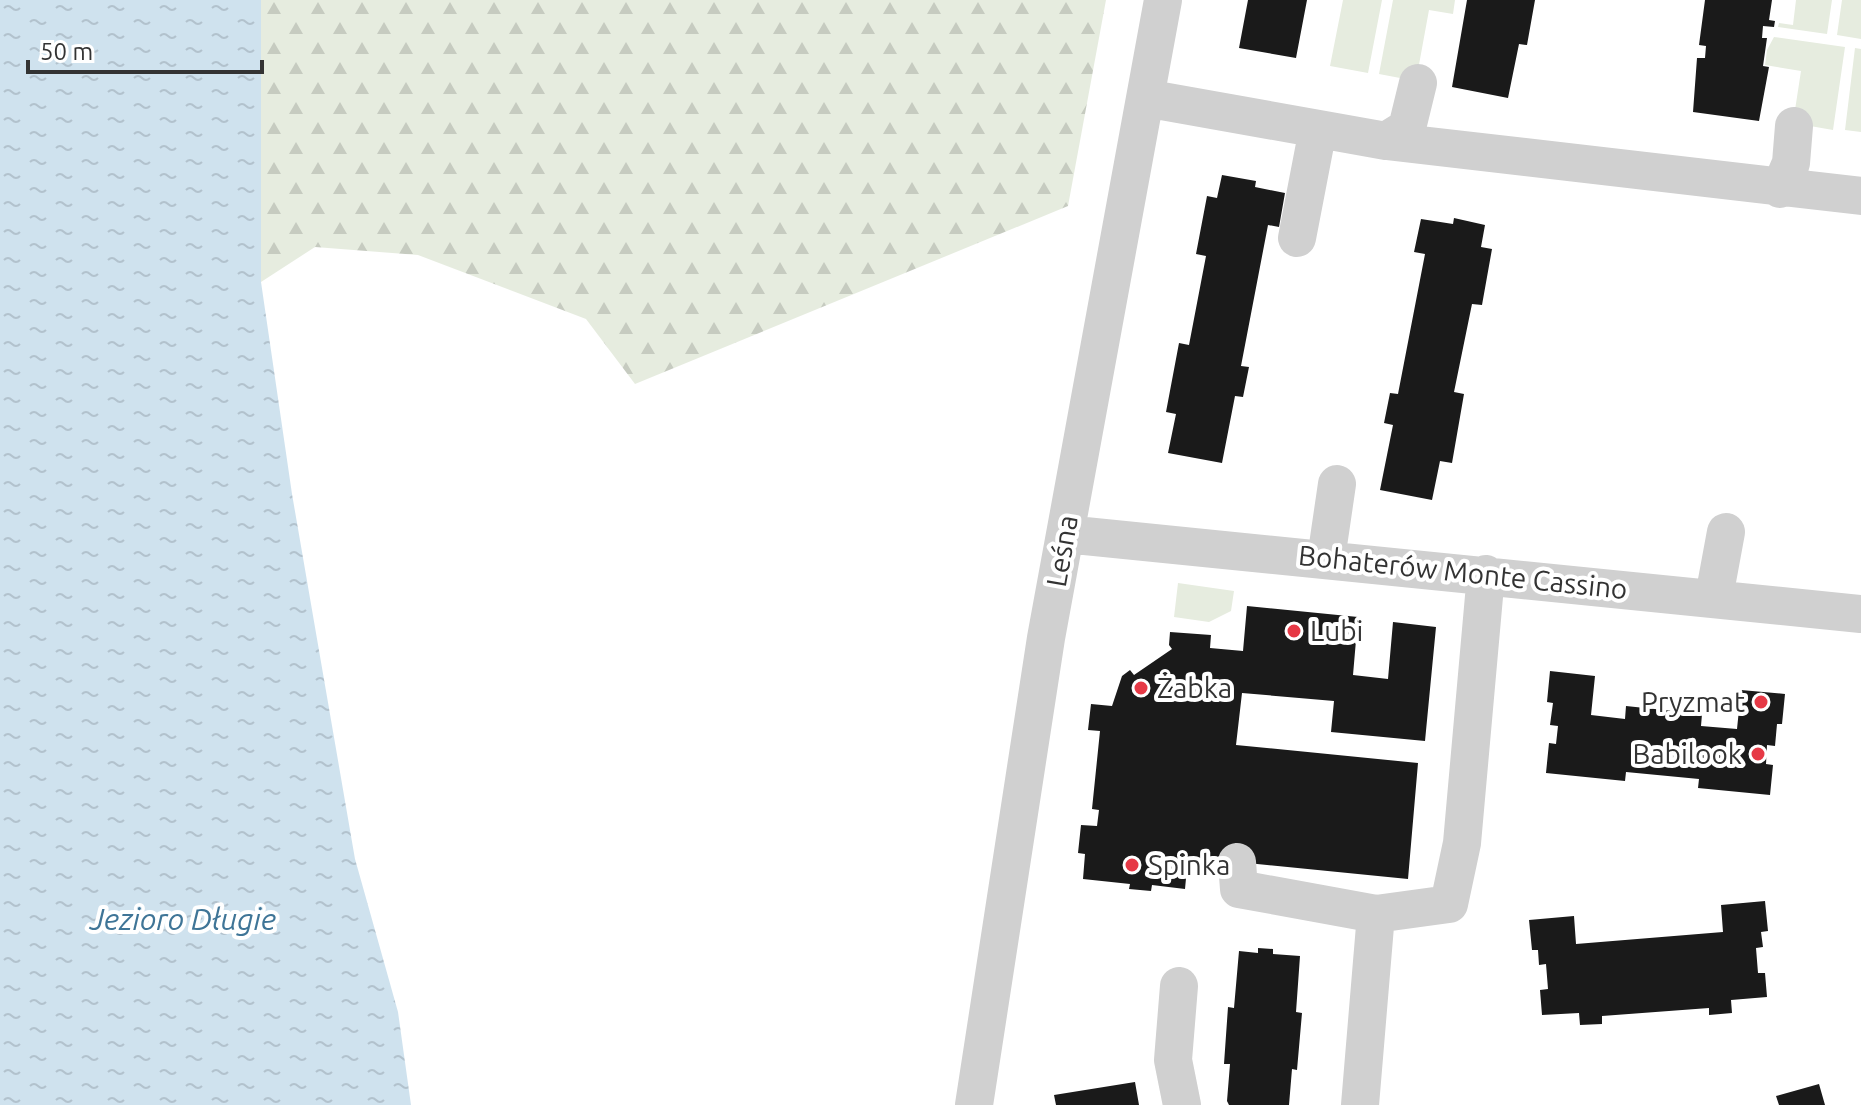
<svg xmlns="http://www.w3.org/2000/svg" width="1861" height="1105" font-family="Ubuntu,sans-serif">
	<style>
		.green { fill: #e6ecdf }
		.forest { fill: url(#forest-firs) }
		.water { fill: url(#water-ripples) }
		.building { fill: #1a1a1a }
		.lines { fill: none; stroke-linecap: round; stroke-linejoin: round }
		.minor { stroke: #d0d0d0; stroke-width: 38 }
		.poi-dot { fill: #e63946; stroke: #fff; stroke-width: 3 }
		.labels { text-anchor: middle; stroke-width: 8; stroke-linejoin: round; paint-order: stroke }
		.street-label { font-size: 28px; fill: #333; stroke: #fff }
		.poi-label { font-size: 28px; fill: #333; stroke: #fff; text-anchor: start }
		.water-label { font-size: 30px; font-style: italic; fill: #3f7597; stroke: #fff }
	</style>
	<defs>
		<pattern id="forest-firs" width="22" height="20" patternUnits="userSpaceOnUse" patternTransform="scale(2)"><rect width="22" height="20" fill="#e6ecdf"/><path d="M5 1l3.5 6h-7zM16 11l3.5 6h-7z" fill="#c6cbc0"/></pattern>
		<pattern id="water-ripples" width="26" height="14" patternUnits="userSpaceOnUse" patternTransform="scale(2)"><rect width="26" height="14" fill="#cfe2ee"/><path d="M2 4q2-2 4 0t4 0M15 11q2-2 4 0t4 0" fill="none" stroke="#b2c2cd"/></pattern>
	</defs>
	<rect width="100%" height="100%" fill="#fff"/>
	<path class="green" d="M 1343,0 L 1382,0 L 1368,73 L 1330,66 Z
		M 1393,0 L 1455,0 L 1453,14 L 1429,10 L 1416,81 L 1379,74 Z
		M 1796,0 L 1832,0 L 1827,34 L 1778,27 L 1779,23 L 1793,25 Z
		M 1842,0 L 1861,0 L 1861,39 L 1837,35 Z
		M 1774,37 L 1845,47 L 1833,130 L 1793,123 L 1801,71 L 1765,65 L 1767,50 Z
		M 1855,48 L 1861,49 L 1861,132 L 1845,130 Z
		M 1178,583 L 1234,591 L 1231,611 L 1209,622 L 1174,617 Z"/>
	<path class="forest" d="M 260,0 L 1106,0 L 1068,206 L 635,384 L 586,319 L 418,255 L 315,247 L 261,282 Z"/>
	<path class="water" d="M 0,0 L 261,0 L 261,282 L 292,494 L 355,859 L 398,1012 L 411,1105 L 0,1105 Z"/>
	<path class="building" d="M 1248,0 L 1307,0 L 1296,58 L 1239,48 Z
		M 1467,0 L 1535,0 L 1527,45 L 1519,44 L 1508,98 L 1452,87 Z
		M 1705,0 L 1772,0 L 1769,20 L 1775,21 L 1774,27 L 1763,26 L 1762,38 L 1767,38 L 1763,66 L 1769,67 L 1759,121 L 1693,112 L 1697,58 L 1705,58 L 1706,46 L 1699,45 Z
		M 1222,175 L 1256,181 L 1255,187 L 1285,193 L 1279,227 L 1268,225 L 1241,366 L 1249,367 L 1243,397 L 1235,396 L 1222,463 L 1168,453 L 1176,414 L 1166,412 L 1179,343 L 1189,345 L 1206,256 L 1196,254 L 1207,196 L 1217,198 Z
		M 1454,218 L 1485,225 L 1481,247 L 1492,249 L 1482,305 L 1472,304 L 1454,392 L 1464,394 L 1452,463 L 1440,461 L 1432,500 L 1380,490 L 1393,425 L 1384,423 L 1390,393 L 1398,394 L 1425,254 L 1414,252 L 1421,219 L 1453,224 Z
		M 1247,606 L 1358,617 L 1353,675 L 1388,679 L 1393,622 L 1436,627 L 1425,741 L 1331,732 L 1334,701 L 1242,693 L 1236,745 L 1418,763 L 1408,879 L 1188,857 L 1185,889 L 1152,885 L 1151,891 L 1129,889 L 1130,884 L 1083,879 L 1085,854 L 1078,853 L 1081,825 L 1097,826 L 1099,810 L 1092,809 L 1100,731 L 1088,730 L 1091,704 L 1112,706 L 1122,676 L 1130,670 L 1134,675 L 1172,649 L 1169,645 L 1170,632 L 1211,635 L 1210,648 L 1243,651 Z
		M 1550,671 L 1595,676 L 1591,715 L 1625,719 L 1626,706 L 1702,714 L 1701,726 L 1737,729 L 1741,690 L 1785,694 L 1782,724 L 1777,724 L 1775,746 L 1767,745 L 1766,764 L 1773,765 L 1770,795 L 1698,788 L 1699,779 L 1626,772 L 1625,781 L 1546,773 L 1549,743 L 1556,744 L 1558,726 L 1550,725 L 1553,703 L 1547,702 Z
		M 1765,901 L 1768,931 L 1761,932 L 1763,947 L 1756,948 L 1758,973 L 1765,973 L 1767,997 L 1731,1000 L 1732,1013 L 1709,1015 L 1709,1008 L 1602,1016 L 1602,1024 L 1580,1025 L 1579,1013 L 1542,1015 L 1540,990 L 1548,989 L 1546,964 L 1539,965 L 1538,950 L 1532,950 L 1529,920 L 1574,916 L 1576,944 L 1723,932 L 1721,905 Z
		M 1258,948 L 1273,949 L 1273,954 L 1300,956 L 1296,1012 L 1302,1013 L 1297,1070 L 1292,1069 L 1289,1105 L 1229,1105 L 1227,1101 L 1230,1064 L 1224,1064 L 1228,1007 L 1234,1008 L 1239,951 L 1258,953 Z
		M 1135,1082 L 1139,1105 L 1056,1105 L 1054,1095 Z
		M 1819,1084 L 1825,1105 L 1779,1105 L 1776,1096 Z"/>
	<g class="lines">
		<path class="minor" d="M 1145,98 L 1386,141 L 1861,196
			M 1386,141 L 1407,128 L 1418,83
			M 1780,189 L 1791,163 L 1794,126
			M 1297,238 L 1318,129
			M 1065,534 L 1861,614
			M 1326,559 L 1337,484
			M 1714,597 L 1726,532
			M 1237,862 L 1239,889 L 1376,914 L 1449,904 L 1462,843 L 1486,574
			M 1179,986 L 1173,1060 L 1182,1105
			M 974,1105 L 1046,638 L 1163,0
			M 1360,1105 L 1376,914"/>
	</g>
	<g class="poi-dot">
		<circle cx="1294" cy="631" r="8"/>
		<circle cx="1141" cy="688" r="8"/>
		<circle cx="1761" cy="702" r="8"/>
		<circle cx="1758" cy="754" r="8"/>
		<circle cx="1132" cy="865" r="8"/>
	</g>
	<g class="labels">
		<g class="street-label">
			<text transform="translate(1062 551) rotate(-80)" y="10">Leśna</text>
			<text transform="translate(1463 572) rotate(6)" y="10">Bohaterów Monte Cassino</text>
		</g>
		<g class="poi-label">
			<text x="1310" y="641">Lubi</text>
			<text x="1157" y="698">Żabka</text>
			<text x="1745" y="712" text-anchor="end">Pryzmat</text>
			<text x="1742" y="764" text-anchor="end">Babilook</text>
			<text x="1148" y="875">Spinka</text>
		</g>
		<g class="water-label">
			<text x="183" y="930">Jezioro Długie</text>
		</g>
	</g>
	<path d="M28 60v12h234v-12" fill="none" stroke="#333333" stroke-width="4"/>
	<text x="40" y="60" font-size="24" fill="#333333" stroke="#ffffff" stroke-width="6" paint-order="stroke">50 m</text>
</svg>
